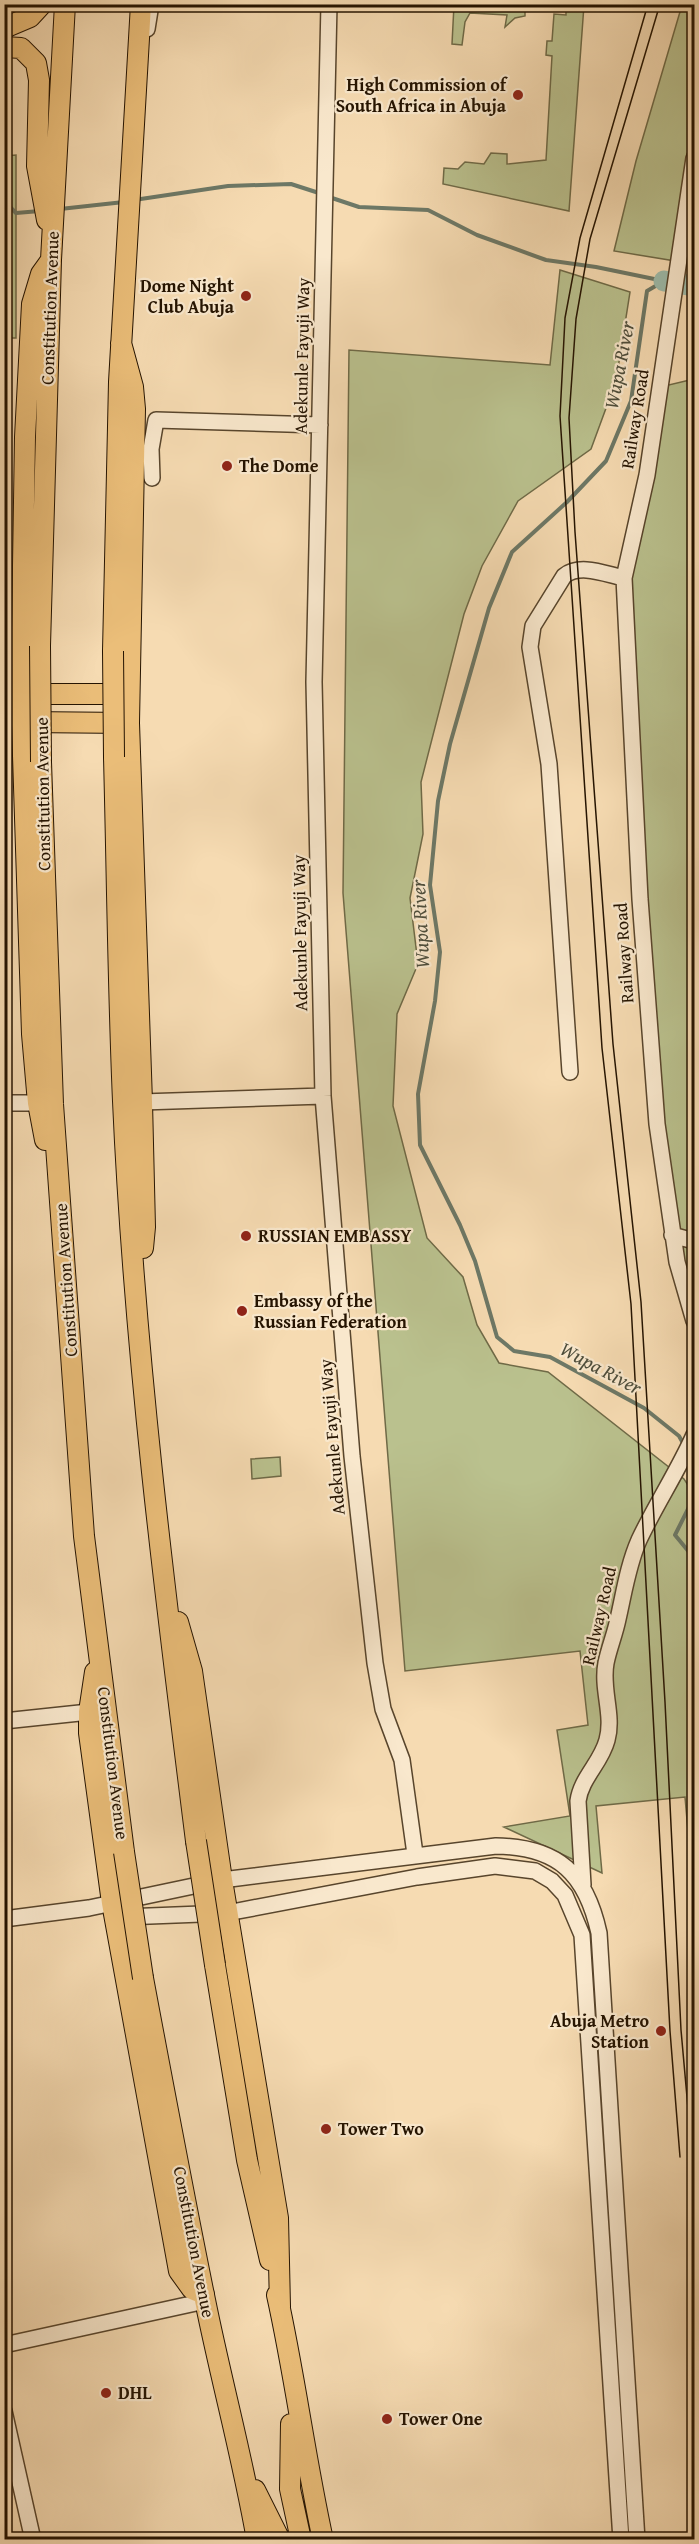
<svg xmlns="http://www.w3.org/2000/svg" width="699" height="2544" font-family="'Gentium Book Plus',serif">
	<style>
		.green { fill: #bac18e; stroke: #6f6a47; stroke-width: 1.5 }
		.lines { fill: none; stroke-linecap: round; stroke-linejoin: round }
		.stream { stroke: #6d7866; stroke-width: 4 }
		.river { stroke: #9dbbaa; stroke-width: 21 }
		.minor-casing { stroke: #58452c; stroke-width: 18 }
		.major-casing { stroke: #241300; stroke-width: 22 }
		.minor { stroke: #f9e8cd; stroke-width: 15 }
		.major { stroke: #ebbe79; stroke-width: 20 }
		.tram { stroke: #241300; stroke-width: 1.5 }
		.major-bridge-casing { stroke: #241300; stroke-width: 22; stroke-linecap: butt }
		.major-bridge { stroke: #ebbe79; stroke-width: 20 }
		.poi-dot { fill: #8f2418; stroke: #f9e8cd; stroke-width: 2 }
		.labels { text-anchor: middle; stroke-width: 4.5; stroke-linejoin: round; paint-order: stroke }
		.poi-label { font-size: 18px; font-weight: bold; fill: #241300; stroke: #f9e8cd; text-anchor: start }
		.street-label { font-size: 18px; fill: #241300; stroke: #f9e8cd }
		.water-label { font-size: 20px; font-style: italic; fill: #4e4e3c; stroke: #f9e8cd }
	</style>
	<rect width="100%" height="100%" fill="#f6dbb2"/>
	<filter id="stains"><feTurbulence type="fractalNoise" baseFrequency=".00333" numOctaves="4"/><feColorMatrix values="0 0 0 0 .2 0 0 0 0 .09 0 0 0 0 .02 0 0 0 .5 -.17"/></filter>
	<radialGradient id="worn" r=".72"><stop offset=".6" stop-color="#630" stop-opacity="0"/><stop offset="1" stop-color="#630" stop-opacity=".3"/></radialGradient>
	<path class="green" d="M 454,5 L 513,5 L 525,10 L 525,16 L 515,18 L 505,27 L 507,15 L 470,13 L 465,22 L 462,45 L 452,44 Z
		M 561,5 L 584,5 L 569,211 L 443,184 L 444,168 L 458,169 L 465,162 L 484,164 L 491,153 L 507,154 L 507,164 L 546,160 L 552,56 L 546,55 L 547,41 L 552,41 L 554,14 L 566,15 L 566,7 Z
		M 682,5 L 694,5 L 694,264 L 614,251 L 636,161 Z
		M 16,155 L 16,338 L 5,338 L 4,156 Z
		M 560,270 L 630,292 L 616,381 L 591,449 L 518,501 L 482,566 L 464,614 L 421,782 L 423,834 L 410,898 L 418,964 L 397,1014 L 393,1106 L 427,1238 L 463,1277 L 477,1325 L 499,1363 L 548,1372 L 684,1479 L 694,1494 L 694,1901 L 685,1797 L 596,1806 L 602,1873 L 504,1827 L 570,1816 L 557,1730 L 588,1725 L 580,1651 L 405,1671 L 343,893 L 349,350 L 550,365 Z
		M 694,379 L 694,1321 L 672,1235 L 624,578 L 660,387 Z
		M 280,1457 L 281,1476 L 252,1479 L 251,1459 Z"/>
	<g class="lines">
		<path class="stream" d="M 329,197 L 359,207 L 428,210 L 477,235 L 546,260 L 596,267 L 664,281
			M 134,200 L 228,186 L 291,184 L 322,194
			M 4,201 L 16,213 L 40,211
			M 60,209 L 124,202
			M 664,281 L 647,291 L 631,401 L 606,461 L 567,502 L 512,552 L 489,608 L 450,744 L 438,801 L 430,885 L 440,952 L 435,1001 L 418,1094 L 420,1145 L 460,1225 L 475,1261 L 497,1337 L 514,1351 L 550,1357 L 644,1408 L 679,1436 L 684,1445
			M 689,1454 L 694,1464
			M 694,1497 L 675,1535 L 689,1552 L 694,1552"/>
		<path class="river" d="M 664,281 L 694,286"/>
		<defs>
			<path id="minor" d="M 329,4 L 314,682 L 323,1096 L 352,1456 L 375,1663 L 383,1709 L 402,1760 L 415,1854
				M 147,29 L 151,4
				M 694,158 L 647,475 L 624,578 L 640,899 L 657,1124 L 677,1262 L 694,1321
				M 152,478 L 151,449 L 156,420 L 320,425
				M 570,1072 L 549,764 L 530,647 L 533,626 L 564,576 C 580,563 605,574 624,578
				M 142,1102 L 323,1096
				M 4,1103 L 38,1103
				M 672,1235 L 694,1241
				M 4,1721 L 89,1712
				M 583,1885 L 578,1801 C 581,1778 601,1763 607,1740 C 614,1715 601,1689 606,1663 C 609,1648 615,1634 618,1619 C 624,1593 628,1565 639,1540 C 656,1504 678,1471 694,1435
				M 124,1917 L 227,1913 L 417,1877 L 495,1866 L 535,1871 L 552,1881 L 565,1895 L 582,1935 L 621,2540
				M 4,1919 L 89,1908 L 222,1880 L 496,1846 C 559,1847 586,1874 599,1933 L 637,2540
				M 4,2345 L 205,2301
				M 4,2411 L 33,2540"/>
			<path id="major" d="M 4,28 L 30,17 L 42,4
				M 4,47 L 21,48 L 36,63 L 39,80 L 37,166 L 47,220
				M 121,343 L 133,387 L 135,409 L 129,723 L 142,1102 L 145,1227 L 143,1248
				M 40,646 L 51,260 L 65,4
				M 113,651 L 119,382 L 141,4
				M 24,694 L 129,694
				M 25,722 L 129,723
				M 114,757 C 117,872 118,987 123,1101 C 134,1349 165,1595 196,1841
				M 41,762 L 53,1104 L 84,1536 L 124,1852
				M 45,1140 L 38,1103 L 32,1034 L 21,694 L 25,437 L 32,304 L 41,274 L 51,260
				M 178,1622 L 192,1671 L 222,1880 L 278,2218 L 280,2307
				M 95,1672 L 89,1712 L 89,1733 L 112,1903 L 179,2271 L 192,2289 L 204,2294
				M 215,1965 L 247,2160 L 270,2260
				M 143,1978 C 163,2085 183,2192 205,2300 C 221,2380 243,2459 257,2540
				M 277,2295 C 295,2376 305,2458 323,2540
				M 291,2424 L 290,2489 L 301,2540
				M 255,2490 L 280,2540"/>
		</defs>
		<use href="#minor" class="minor-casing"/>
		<use href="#major" class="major-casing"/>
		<use href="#minor" class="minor"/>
		<use href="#major" class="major"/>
		<path class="tram" d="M 648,4 L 580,238 L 565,318 L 560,416 L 602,1048 L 631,1304 L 670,2031 L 680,2157
			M 660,4 L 590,239 L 576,319 L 569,418 L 575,532 L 613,1044 L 641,1302 L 665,1702 L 681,2030 L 692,2153"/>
		<defs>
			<path id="major-bridge" d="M 40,646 L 41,762
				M 113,651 L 114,757
				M 196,1841 L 215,1965
				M 124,1852 L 143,1978"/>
		</defs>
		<use href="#major-bridge" class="major-bridge-casing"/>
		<use href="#major-bridge" class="major-bridge"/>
	</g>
	<g class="poi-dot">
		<circle cx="518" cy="95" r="6"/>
		<circle cx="246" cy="296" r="6"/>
		<circle cx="227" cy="466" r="6"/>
		<circle cx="246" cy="1236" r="6"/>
		<circle cx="242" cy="1311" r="6"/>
		<circle cx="661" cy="2031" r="6"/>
		<circle cx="326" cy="2129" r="6"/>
		<circle cx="106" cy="2393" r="6"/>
		<circle cx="387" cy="2419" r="6"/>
	</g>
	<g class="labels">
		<g class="poi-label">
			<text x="506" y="91" text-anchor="end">High Commission of<tspan x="506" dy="21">South Africa in Abuja</tspan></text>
			<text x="234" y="292" text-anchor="end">Dome Night<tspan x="234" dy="21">Club Abuja</tspan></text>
			<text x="239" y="472">The Dome</text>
			<text x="258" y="1242">RUSSIAN EMBASSY</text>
			<text x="254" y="1307">Embassy of the<tspan x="254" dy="21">Russian Federation</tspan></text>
			<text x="649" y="2027" text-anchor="end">Abuja Metro<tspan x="649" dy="21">Station</tspan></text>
			<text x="338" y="2135">Tower Two</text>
			<text x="118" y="2399">DHL</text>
			<text x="399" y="2425">Tower One</text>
		</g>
		<g class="street-label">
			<text transform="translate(50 308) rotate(-88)" y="6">Constitution Avenue</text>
			<text transform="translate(302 356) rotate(-89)" y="6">Adekunle Fayuji Way</text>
			<text transform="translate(635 419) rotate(-81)" y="6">Railway Road</text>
			<text transform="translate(43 794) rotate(-91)" y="6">Constitution Avenue</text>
			<text transform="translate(300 933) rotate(-91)" y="6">Adekunle Fayuji Way</text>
			<text transform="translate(624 953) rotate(-94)" y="6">Railway Road</text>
			<text transform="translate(66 1280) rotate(-94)" y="6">Constitution Avenue</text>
			<text transform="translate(332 1437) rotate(-95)" y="6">Adekunle Fayuji Way</text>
			<text transform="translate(599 1616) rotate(-77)" y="6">Railway Road</text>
			<text transform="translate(113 1763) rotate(83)" y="6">Constitution Avenue</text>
			<text transform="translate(194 2242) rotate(79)" y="6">Constitution Avenue</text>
		</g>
		<g class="water-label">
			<text transform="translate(619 365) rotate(-79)" y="7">Wupa River</text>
			<text transform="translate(420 924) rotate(-93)" y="7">Wupa River</text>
			<text transform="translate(601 1368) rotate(28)" y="7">Wupa River</text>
		</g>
	</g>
	<rect width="699" height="2544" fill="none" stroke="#f6dbb2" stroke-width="24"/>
	<rect x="6" y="6" width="687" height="2532" fill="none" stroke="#241300" stroke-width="3"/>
	<rect x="12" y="12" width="675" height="2520" fill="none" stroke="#241300" stroke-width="1.5"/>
	<rect width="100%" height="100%" filter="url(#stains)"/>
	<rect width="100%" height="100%" fill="url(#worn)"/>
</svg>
